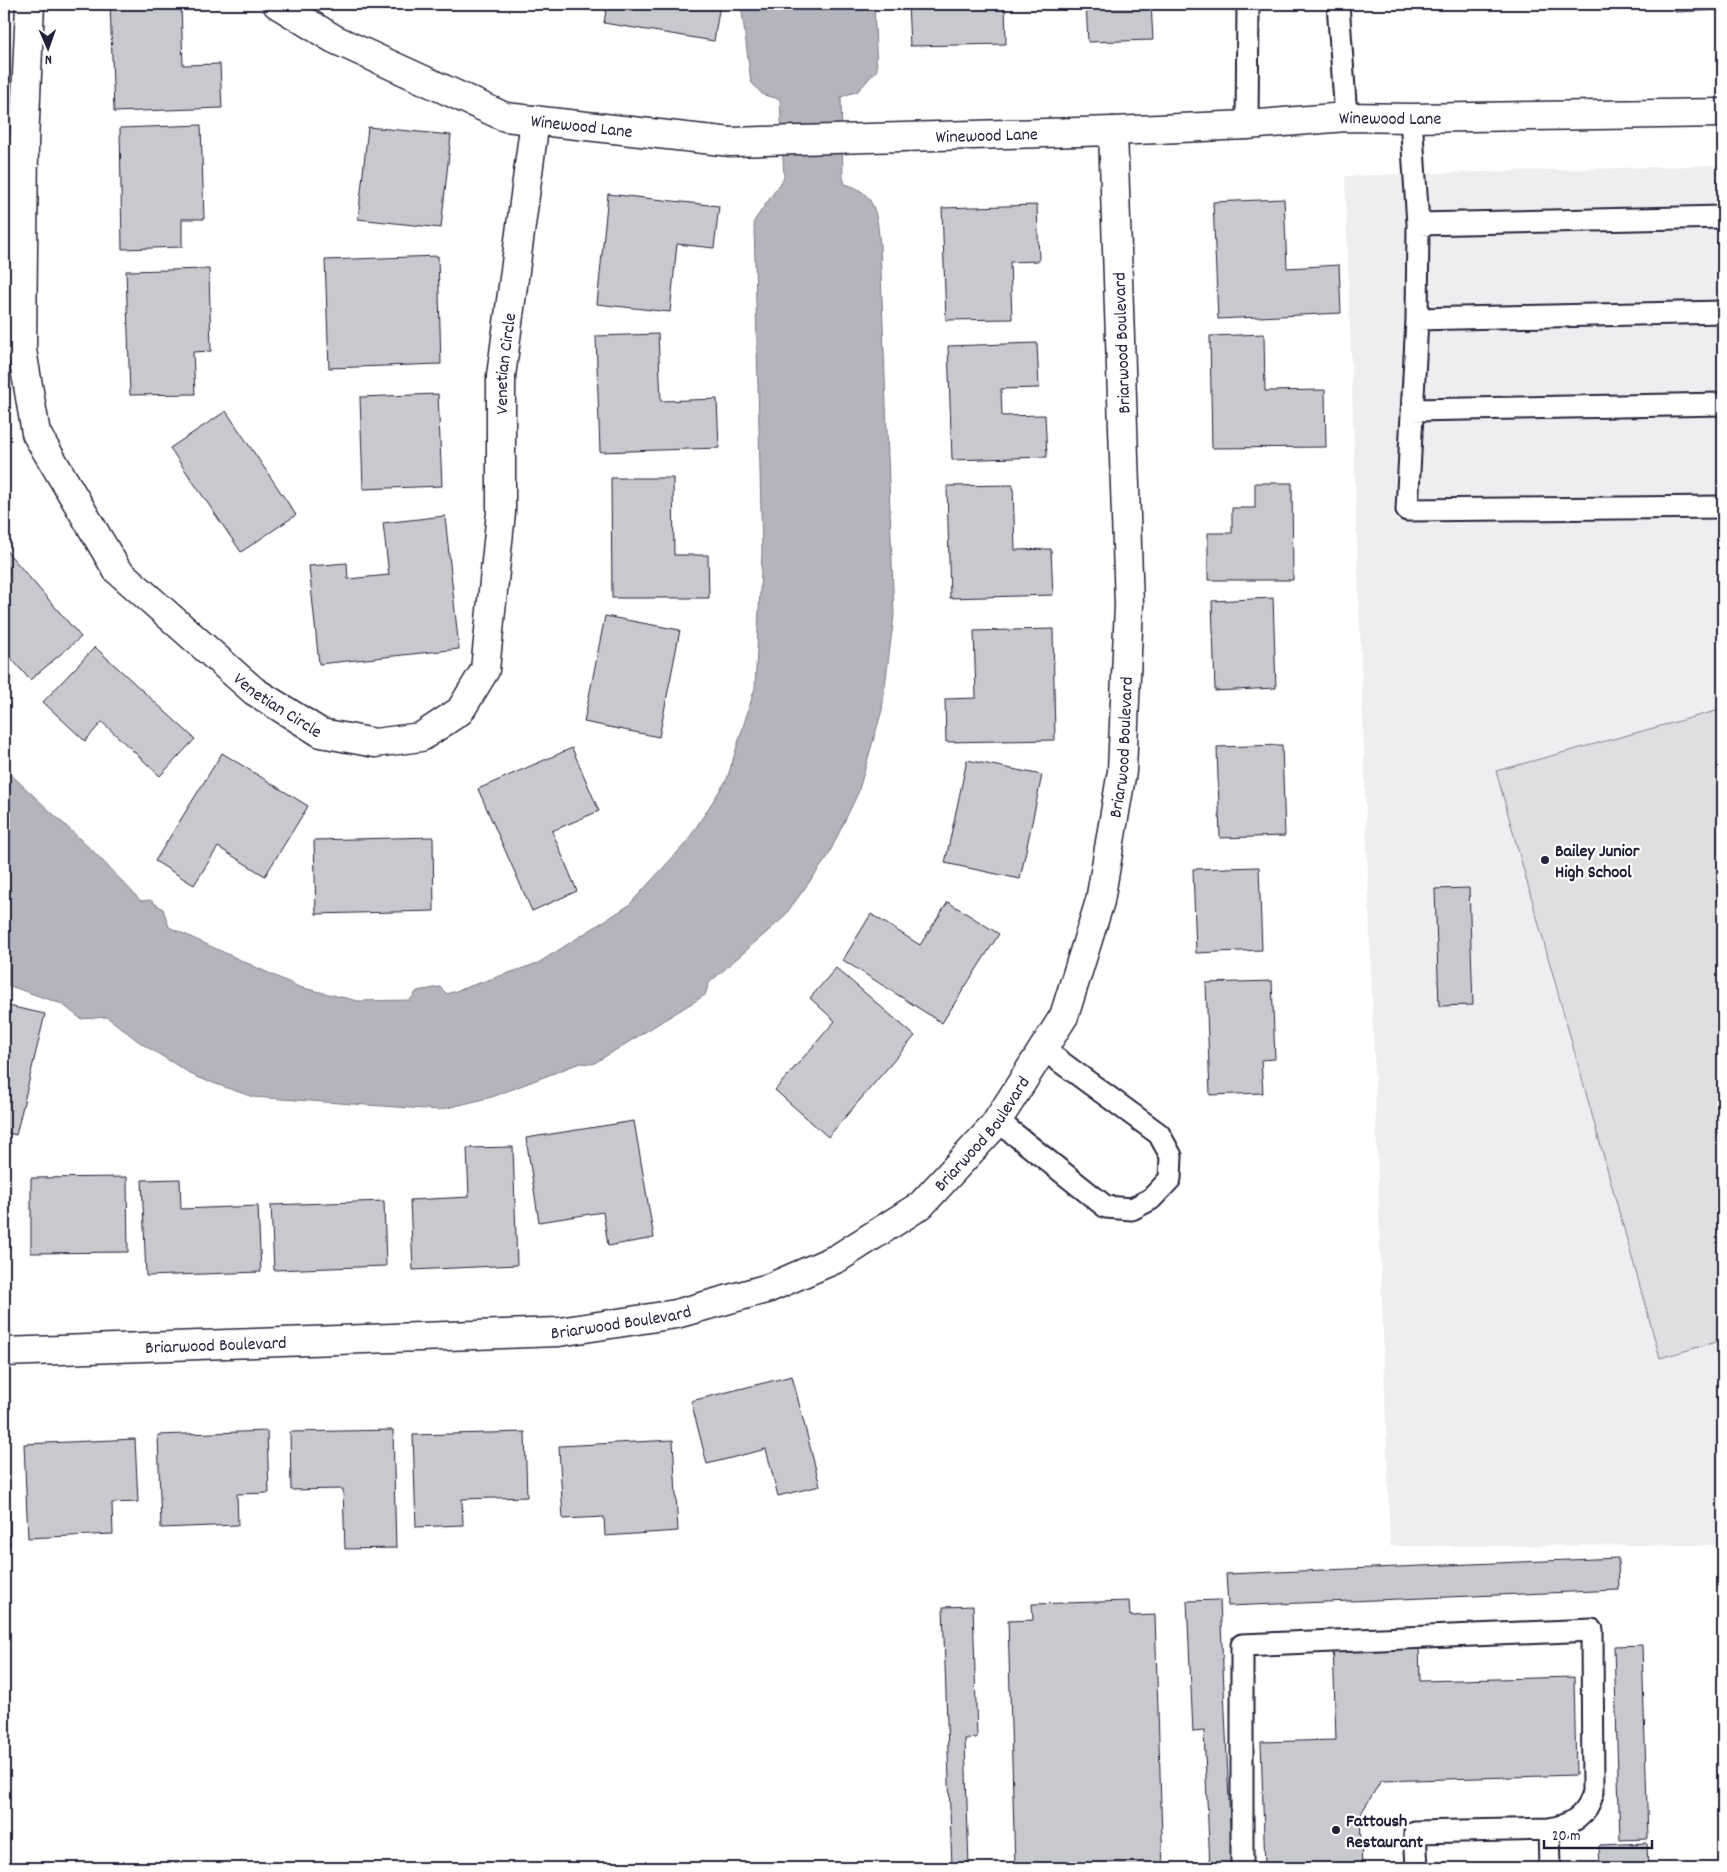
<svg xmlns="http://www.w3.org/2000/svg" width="1727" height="1872" font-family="Dekko,sans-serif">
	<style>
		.built { fill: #eeeef1 }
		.green { fill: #dfdfe2; stroke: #80808e }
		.water { fill: #b4b4bc; stroke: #7a7a88 }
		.building { fill: #c8c8cf; stroke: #22223b }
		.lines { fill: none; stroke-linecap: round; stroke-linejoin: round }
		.lane-casing { stroke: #22223b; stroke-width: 25 }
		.street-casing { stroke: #22223b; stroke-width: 31 }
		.lane { stroke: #fff; stroke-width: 21 }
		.street { stroke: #fff; stroke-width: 28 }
		.poi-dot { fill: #22223b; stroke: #fff; stroke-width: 2 }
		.labels { text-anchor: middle; stroke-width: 4.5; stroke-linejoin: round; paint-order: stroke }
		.street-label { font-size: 18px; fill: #22223b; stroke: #fff }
		.poi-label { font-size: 18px; font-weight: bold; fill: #22223b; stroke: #fff; text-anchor: start }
	</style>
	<rect width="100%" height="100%" fill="#fff"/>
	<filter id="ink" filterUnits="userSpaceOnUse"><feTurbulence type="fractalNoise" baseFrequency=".02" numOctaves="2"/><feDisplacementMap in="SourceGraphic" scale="10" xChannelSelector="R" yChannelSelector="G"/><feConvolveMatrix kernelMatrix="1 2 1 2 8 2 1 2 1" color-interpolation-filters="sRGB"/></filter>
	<g filter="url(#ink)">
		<path class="built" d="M 1723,165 L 1723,1545 L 1390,1546 L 1345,176 Z"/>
		<path class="green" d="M 1723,709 L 1723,1340 L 1660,1358 L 1496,771 Z"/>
		<path class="water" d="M 741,4 L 874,4 L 877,70 L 858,91 L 841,97 L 843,177 L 845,184 C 877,192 877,217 880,245 L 894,615 L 882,710 L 858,793 L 827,858 L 783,918 L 709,983 L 705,995 L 593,1064 L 580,1063 L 492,1097 L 439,1110 L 253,1097 L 196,1077 L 142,1044 L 107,1017 L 81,1019 L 62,1004 L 4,984 L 4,768 L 97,855 L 141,901 L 150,900 L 163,909 L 169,927 L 299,987 L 358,1001 L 410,1000 L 417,991 L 440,987 L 447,994 L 538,963 L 628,906 L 686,843 L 727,779 L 755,688 L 762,552 L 754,221 L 784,178 L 780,99 L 763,95 L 751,82 Z"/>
		<path class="building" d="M 110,4 L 181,4 L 183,65 L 220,64 L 222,108 L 114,112 Z
			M 607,4 L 720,4 L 714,41 L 604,23 Z
			M 908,4 L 1005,4 L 1006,44 L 910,46 Z
			M 1086,4 L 1151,4 L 1153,40 L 1088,42 Z
			M 1675,4 L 1723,4 L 1723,10 L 1675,12 Z
			M 201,125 L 204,219 L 182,219 L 182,247 L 122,249 L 120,128 Z
			M 368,127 L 451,135 L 441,228 L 358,219 Z
			M 608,194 L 719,206 L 714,248 L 677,244 L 670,312 L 597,304 Z
			M 1284,199 L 1287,268 L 1339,265 L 1341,313 L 1218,319 L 1213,202 Z
			M 1037,205 L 1039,261 L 1010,262 L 1012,319 L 946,320 L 942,208 Z
			M 438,256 L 441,364 L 329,368 L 325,260 Z
			M 209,269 L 211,351 L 193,352 L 195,394 L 130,395 L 126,271 Z
			M 658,334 L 661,401 L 717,399 L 719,448 L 600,452 L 596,336 Z
			M 1264,334 L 1265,391 L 1325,390 L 1326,447 L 1212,448 L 1210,336 Z
			M 1037,343 L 1039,388 L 1001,389 L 1002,416 L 1045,415 L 1047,457 L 952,460 L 948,346 Z
			M 438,394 L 442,486 L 363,489 L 360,397 Z
			M 226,411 L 296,515 L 241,552 L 170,448 Z
			M 611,478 L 673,478 L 674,555 L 708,555 L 709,598 L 612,598 Z
			M 1255,483 L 1292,483 L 1293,580 L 1208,580 L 1208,533 L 1232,533 L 1232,508 L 1255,508 Z
			M 1013,485 L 1015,550 L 1051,549 L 1053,595 L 950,598 L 947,486 Z
			M 445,516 L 459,649 L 319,664 L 309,566 L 347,563 L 348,579 L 389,575 L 383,523 Z
			M 4,548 L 81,637 L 30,680 L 4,650 Z
			M 1273,598 L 1276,688 L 1215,691 L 1212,601 Z
			M 605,616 L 680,630 L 659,737 L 584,722 Z
			M 1053,629 L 1055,740 L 946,742 L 945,699 L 976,698 L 974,631 Z
			M 95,647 L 195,739 L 160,776 L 102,722 L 85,741 L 43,702 Z
			M 1282,745 L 1285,836 L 1220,838 L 1217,747 Z
			M 572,748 L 599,811 L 552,831 L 577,891 L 532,911 L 478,789 Z
			M 222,753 L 308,806 L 265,876 L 218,847 L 194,885 L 155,861 Z
			M 967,760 L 1042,775 L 1020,879 L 945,863 Z
			M 433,837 L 434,911 L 316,914 L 314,840 Z
			M 1259,867 L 1262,950 L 1196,953 L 1193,869 Z
			M 1469,888 L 1473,1005 L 1439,1006 L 1435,889 Z
			M 948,902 L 999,934 L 942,1023 L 843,960 L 871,914 L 920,945 Z
			M 836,968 L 915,1036 L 828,1137 L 775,1090 L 835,1021 L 810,998 Z
			M 1272,981 L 1275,1059 L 1261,1060 L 1263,1093 L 1210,1095 L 1206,983 Z
			M 4,1005 L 45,1014 L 16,1135 L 4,1132 Z
			M 634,1121 L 654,1238 L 608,1246 L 603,1212 L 539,1222 L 526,1138 Z
			M 513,1147 L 517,1265 L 413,1270 L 410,1200 L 469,1197 L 467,1148 Z
			M 127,1177 L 128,1252 L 31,1253 L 31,1178 Z
			M 180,1179 L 181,1209 L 258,1206 L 261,1272 L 146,1276 L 142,1180 Z
			M 384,1201 L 386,1266 L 274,1270 L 271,1205 Z
			M 792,1376 L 820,1486 L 778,1496 L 766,1449 L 707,1464 L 691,1401 Z
			M 393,1430 L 396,1548 L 345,1549 L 343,1489 L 291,1490 L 290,1432 Z
			M 267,1431 L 269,1493 L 237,1494 L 238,1525 L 161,1528 L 158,1435 Z
			M 525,1432 L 527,1497 L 462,1499 L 463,1525 L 416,1527 L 413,1435 Z
			M 135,1439 L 138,1502 L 112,1503 L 113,1534 L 28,1538 L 24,1444 Z
			M 673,1440 L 678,1531 L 605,1536 L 604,1517 L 563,1519 L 559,1446 Z
			M 4,1441 L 7,1441 L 10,1546 L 4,1546 Z
			M 1618,1558 L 1619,1590 L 1228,1606 L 1226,1574 Z
			M 1220,1600 L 1232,1868 L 1210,1868 L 1204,1731 L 1193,1732 L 1187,1601 Z
			M 1129,1601 L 1130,1616 L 1155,1615 L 1163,1868 L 1015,1868 L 1008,1621 L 1033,1620 L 1032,1604 Z
			M 973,1606 L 977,1738 L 965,1739 L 969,1868 L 952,1868 L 943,1607 Z
			M 1419,1643 L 1420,1681 L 1574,1677 L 1576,1775 L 1381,1781 L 1360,1815 L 1362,1868 L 1265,1868 L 1261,1742 L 1336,1740 L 1333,1645 Z
			M 1642,1645 L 1648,1839 L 1620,1840 L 1614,1646 Z
			M 1647,1843 L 1648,1868 L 1600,1868 L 1599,1845 Z"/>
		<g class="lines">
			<defs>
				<path id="lane" d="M 1338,4 L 1346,117
					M 1411,118 L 1418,224 L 1417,319 L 1407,510 L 1723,507
					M 1247,125 L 1248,4
					M 1418,224 L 1723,217
					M 1417,319 L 1723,312
					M 1412,410 L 1723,404
					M 998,1121 L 1106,1207 L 1132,1209 L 1151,1199 L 1170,1179 L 1171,1156 L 1159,1134 L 1043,1049
					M 1242,1868 L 1242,1645 L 1592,1630 L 1593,1792 C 1587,1816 1572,1825 1549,1829
					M 1417,1868 L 1415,1832 L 1549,1829 L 1550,1868"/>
				<g id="street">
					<path id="s1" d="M 30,4 L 24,143 L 22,350 L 36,433 L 117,570 L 254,691 L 321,733 L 375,743 L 421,737 L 460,711 L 485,670 L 501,512 L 501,376 L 535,120"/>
					<path id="s2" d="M 277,4 L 334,39 L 505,117 L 731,142 L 1113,131 L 1247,125 L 1346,117 L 1411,118 L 1723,113"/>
					<path id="s3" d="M 4,1352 L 559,1332 L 676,1314 L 769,1288 L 838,1258 L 921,1205 L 994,1126 L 1064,1016 L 1100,901 L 1122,771 L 1129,605 L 1113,131"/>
				</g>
			</defs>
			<use href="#lane" class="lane-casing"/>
			<use href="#street" class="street-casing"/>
			<use href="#lane" class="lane"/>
			<use href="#street" class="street"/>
		</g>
	</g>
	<g class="poi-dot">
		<circle cx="1545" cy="860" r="5"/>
		<circle cx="1336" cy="1830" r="5"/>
	</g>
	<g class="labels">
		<g class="street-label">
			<text dy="6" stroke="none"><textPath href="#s2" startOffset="1142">Winewood Lane</textPath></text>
			<text dy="6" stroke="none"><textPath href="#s2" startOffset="332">Winewood Lane</textPath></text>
			<text dy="6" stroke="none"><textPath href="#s2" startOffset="738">Winewood Lane</textPath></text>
			<text transform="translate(1121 343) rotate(-92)" y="6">Briarwood Boulevard</text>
			<text dy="6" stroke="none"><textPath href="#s1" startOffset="1355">Venetian Circle</textPath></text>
			<text dy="6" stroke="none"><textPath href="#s1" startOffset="800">Venetian Circle</textPath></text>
			<text dy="6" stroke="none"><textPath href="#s3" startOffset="1458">Briarwood Boulevard</textPath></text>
			<text dy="6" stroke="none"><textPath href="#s3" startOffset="1038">Briarwood Boulevard</textPath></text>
			<text dy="6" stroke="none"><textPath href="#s3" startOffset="618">Briarwood Boulevard</textPath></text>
			<text dy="6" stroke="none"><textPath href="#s3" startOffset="212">Briarwood Boulevard</textPath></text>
		</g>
		<g class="poi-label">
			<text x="1555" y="856">Bailey Junior<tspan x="1555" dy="21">High School</tspan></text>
			<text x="1346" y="1826">Fattoush<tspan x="1346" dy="21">Restaurant</tspan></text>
		</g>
	</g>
	<rect width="1727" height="1872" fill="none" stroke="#fff" stroke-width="20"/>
	<rect x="10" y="10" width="1707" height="1852" fill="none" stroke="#22223b" stroke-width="2" filter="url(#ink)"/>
	<g transform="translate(48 48) rotate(178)" stroke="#ffffff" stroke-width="4" paint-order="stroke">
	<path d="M0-4L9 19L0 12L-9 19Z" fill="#22223b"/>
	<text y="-8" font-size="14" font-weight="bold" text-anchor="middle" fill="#22223b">N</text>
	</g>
	<path d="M1544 1840v8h108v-8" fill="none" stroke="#22223b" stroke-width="2.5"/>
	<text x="1552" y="1840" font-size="15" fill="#22223b" stroke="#ffffff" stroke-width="4" paint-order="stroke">20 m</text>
</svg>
